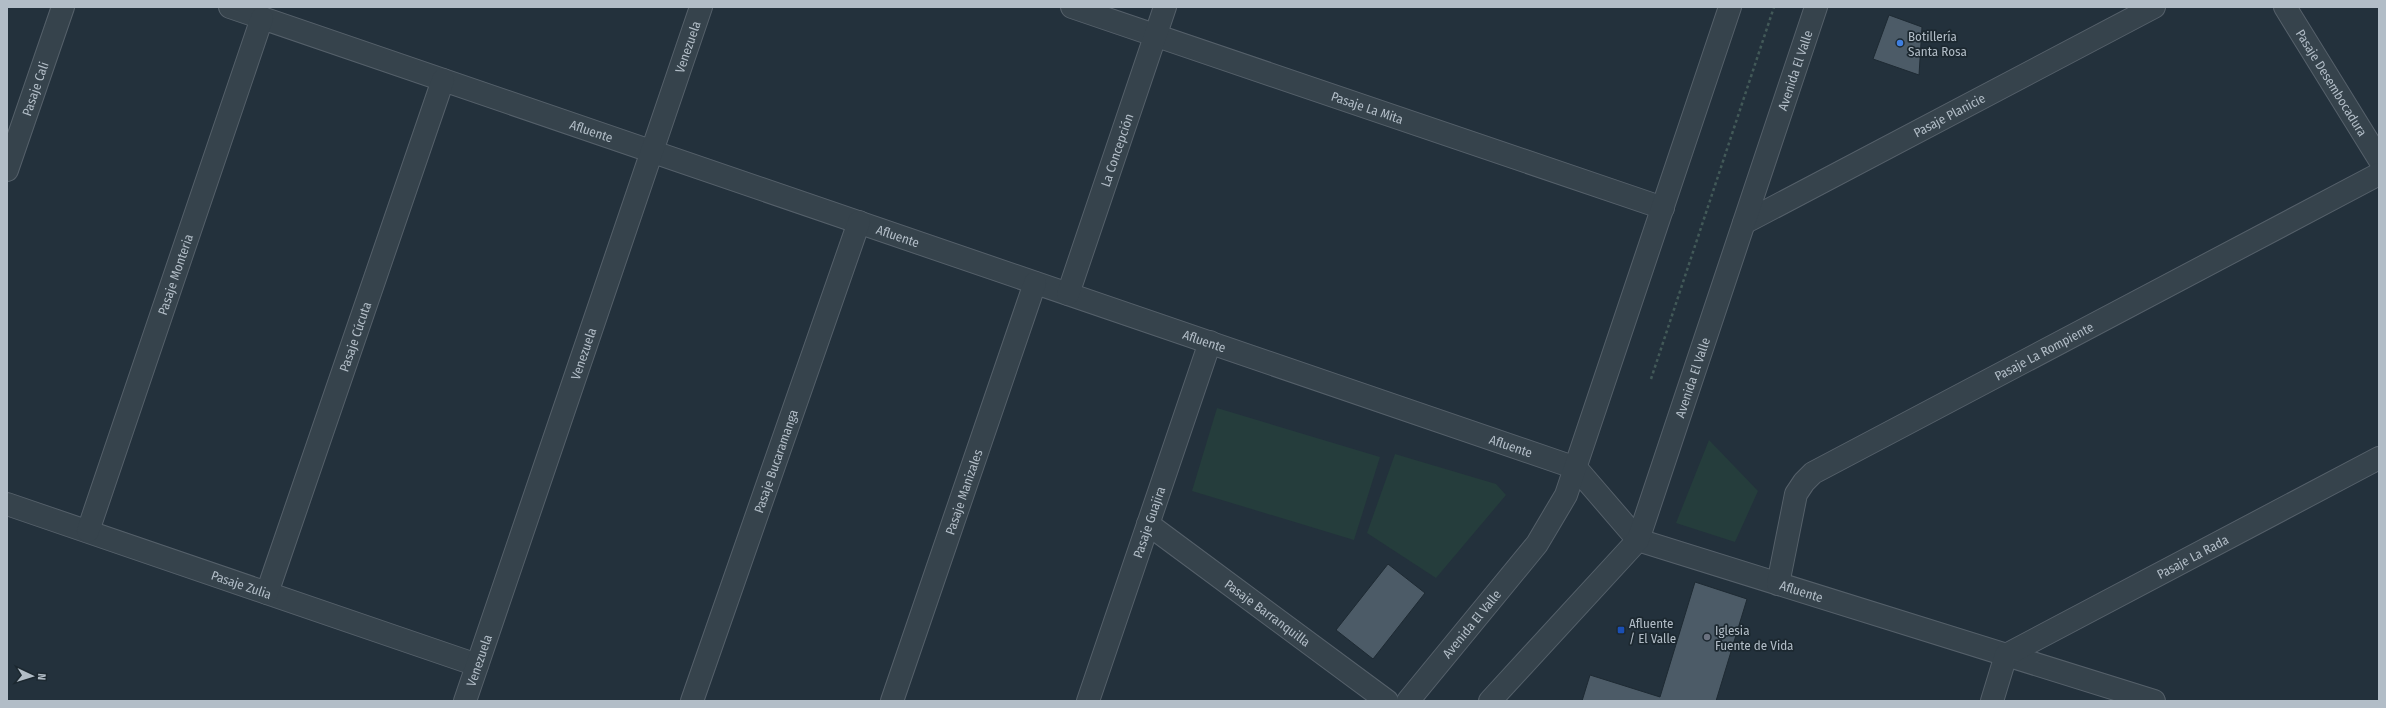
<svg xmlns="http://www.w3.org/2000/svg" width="2386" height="708" font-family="'Fira Sans Condensed',sans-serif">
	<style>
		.green { fill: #253d3c }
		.building { fill: #4c5b67; stroke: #1e2a33 }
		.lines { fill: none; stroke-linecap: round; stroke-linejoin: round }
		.minor-casing { stroke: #55606a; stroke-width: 24 }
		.path { stroke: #425958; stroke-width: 2.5; stroke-dasharray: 3 3; stroke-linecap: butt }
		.minor { stroke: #36434c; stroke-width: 22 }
		.shop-dot { fill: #3f7fe0; stroke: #1c2830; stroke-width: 1.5 }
		.transit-dot { fill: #1a4fb4; stroke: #1c2830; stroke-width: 1.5 }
		.worship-dot { fill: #6b7280; stroke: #1c2830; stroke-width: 1.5 }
		.labels { text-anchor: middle; stroke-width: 3.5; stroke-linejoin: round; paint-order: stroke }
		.poi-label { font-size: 13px; fill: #b2bdc7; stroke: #1c2830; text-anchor: start }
		.street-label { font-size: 13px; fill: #b2bdc7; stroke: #1c2830 }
	</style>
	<rect width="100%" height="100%" fill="#23313c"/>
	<path class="green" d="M 1217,408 L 1380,457 L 1354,540 L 1192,491 Z
		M 1709,440 L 1758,491 L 1735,542 L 1676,523 Z
		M 1395,454 L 1496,484 L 1506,495 L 1436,578 L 1367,533 Z"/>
	<path class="building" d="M 1889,15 L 1922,27 L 1919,75 L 1873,59 Z
		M 1388,564 L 1425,593 L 1373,659 L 1336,630 Z
		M 1695,582 L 1747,599 L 1716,701 L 1582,701 L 1590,675 L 1660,697 Z"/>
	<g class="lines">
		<defs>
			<g id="minor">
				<path id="s1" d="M 230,7 L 1576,468 L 1638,540 L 2154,701"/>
				<path id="s2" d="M 1072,7 L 1663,208"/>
				<path id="s3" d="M 2285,7 L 2379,159"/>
				<path id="s4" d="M 7,170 L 63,7"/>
				<path id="s5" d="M 1744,223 L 2154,7"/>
				<path id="s6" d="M 1068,294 L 1165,7"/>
				<path id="s7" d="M 7,504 L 477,665"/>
				<path id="s8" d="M 1148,524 L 1387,701"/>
				<path id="s9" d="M 88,531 L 262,18"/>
				<path id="s10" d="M 1778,584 L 1796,494 L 1804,482 L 1813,473 L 2379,174"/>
				<path id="s11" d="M 267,593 L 443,80"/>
				<path id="s12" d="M 465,701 L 701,7"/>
				<path id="s13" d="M 692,701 L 859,222"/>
				<path id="s14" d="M 892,701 L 1035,283"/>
				<path id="s15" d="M 1088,701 L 1210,342"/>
				<path id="s16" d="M 1408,701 L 1537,544 L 1566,495 L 1730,7"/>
				<path id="s17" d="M 1490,701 L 1638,540 L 1816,7"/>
				<path id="s18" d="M 1992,701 L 2006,655 L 2379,458"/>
			</g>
		</defs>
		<use href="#minor" class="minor-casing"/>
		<path class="path" d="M 1651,379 L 1774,7"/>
		<use href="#minor" class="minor"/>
	</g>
	<circle class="shop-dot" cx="1900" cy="43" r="4"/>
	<rect class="transit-dot" x="1617" y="626" width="8" height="8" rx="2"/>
	<circle class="worship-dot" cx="1707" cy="637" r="4"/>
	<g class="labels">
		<g class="poi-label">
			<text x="1908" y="41">Botillería<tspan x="1908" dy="15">Santa Rosa</tspan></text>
			<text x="1629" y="628">Afluente<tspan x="1629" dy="15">/ El Valle</tspan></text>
			<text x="1715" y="635">Iglesia<tspan x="1715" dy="15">Fuente de Vida</tspan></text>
		</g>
		<g class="street-label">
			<text dy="5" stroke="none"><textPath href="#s12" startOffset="691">Venezuela</textPath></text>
			<text dy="5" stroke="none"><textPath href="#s17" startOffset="714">Avenida El Valle</textPath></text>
			<text dy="5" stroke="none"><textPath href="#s3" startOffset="89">Pasaje Desembocadura</textPath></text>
			<text dy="5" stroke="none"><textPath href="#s4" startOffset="86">Pasaje Cali</textPath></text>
			<text dy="5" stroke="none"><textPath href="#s2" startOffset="312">Pasaje La Mita</textPath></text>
			<text dy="5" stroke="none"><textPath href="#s5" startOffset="232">Pasaje Planicie</textPath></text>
			<text dy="5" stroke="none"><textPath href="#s1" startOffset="382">Afluente</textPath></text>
			<text dy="5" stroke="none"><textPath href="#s6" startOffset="152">La Concepción</textPath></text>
			<text dy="5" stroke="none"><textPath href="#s1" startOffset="706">Afluente</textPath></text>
			<text dy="5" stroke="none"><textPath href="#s9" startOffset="271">Pasaje Monteria</textPath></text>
			<text dy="5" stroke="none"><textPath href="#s11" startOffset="271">Pasaje Cúcuta</textPath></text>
			<text dy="5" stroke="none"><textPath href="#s1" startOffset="1030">Afluente</textPath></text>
			<text dy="5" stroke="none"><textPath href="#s10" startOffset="380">Pasaje La Rompiente</textPath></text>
			<text dy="5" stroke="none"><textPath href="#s12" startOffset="367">Venezuela</textPath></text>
			<text dy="5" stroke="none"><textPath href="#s17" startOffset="390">Avenida El Valle</textPath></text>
			<text dy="5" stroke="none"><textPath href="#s1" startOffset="1354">Afluente</textPath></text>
			<text dy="5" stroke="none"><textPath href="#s13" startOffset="254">Pasaje Bucaramanga</textPath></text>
			<text dy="5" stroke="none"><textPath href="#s14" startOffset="221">Pasaje Manizales</textPath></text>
			<text dy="5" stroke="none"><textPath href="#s15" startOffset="189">Pasaje Guajira</textPath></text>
			<text dy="5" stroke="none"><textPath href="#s18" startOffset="259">Pasaje La Rada</textPath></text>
			<text dy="5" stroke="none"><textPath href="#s7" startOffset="248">Pasaje Zulia</textPath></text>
			<text dy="5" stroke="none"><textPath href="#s1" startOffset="1689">Afluente</textPath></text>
			<text dy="5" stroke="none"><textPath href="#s8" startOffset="149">Pasaje Barranquilla</textPath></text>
			<text dy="5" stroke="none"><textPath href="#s16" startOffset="100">Avenida El Valle</textPath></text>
			<text dy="5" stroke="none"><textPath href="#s12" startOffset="43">Venezuela</textPath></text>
		</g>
	</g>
	<rect width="2386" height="708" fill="none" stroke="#b2bdc7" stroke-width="16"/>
	<g transform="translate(32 676) rotate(94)" stroke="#1c2830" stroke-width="3" paint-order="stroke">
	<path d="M0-3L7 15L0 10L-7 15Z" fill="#b2bdc7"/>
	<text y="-6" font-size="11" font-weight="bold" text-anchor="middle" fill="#b2bdc7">N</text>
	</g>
</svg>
